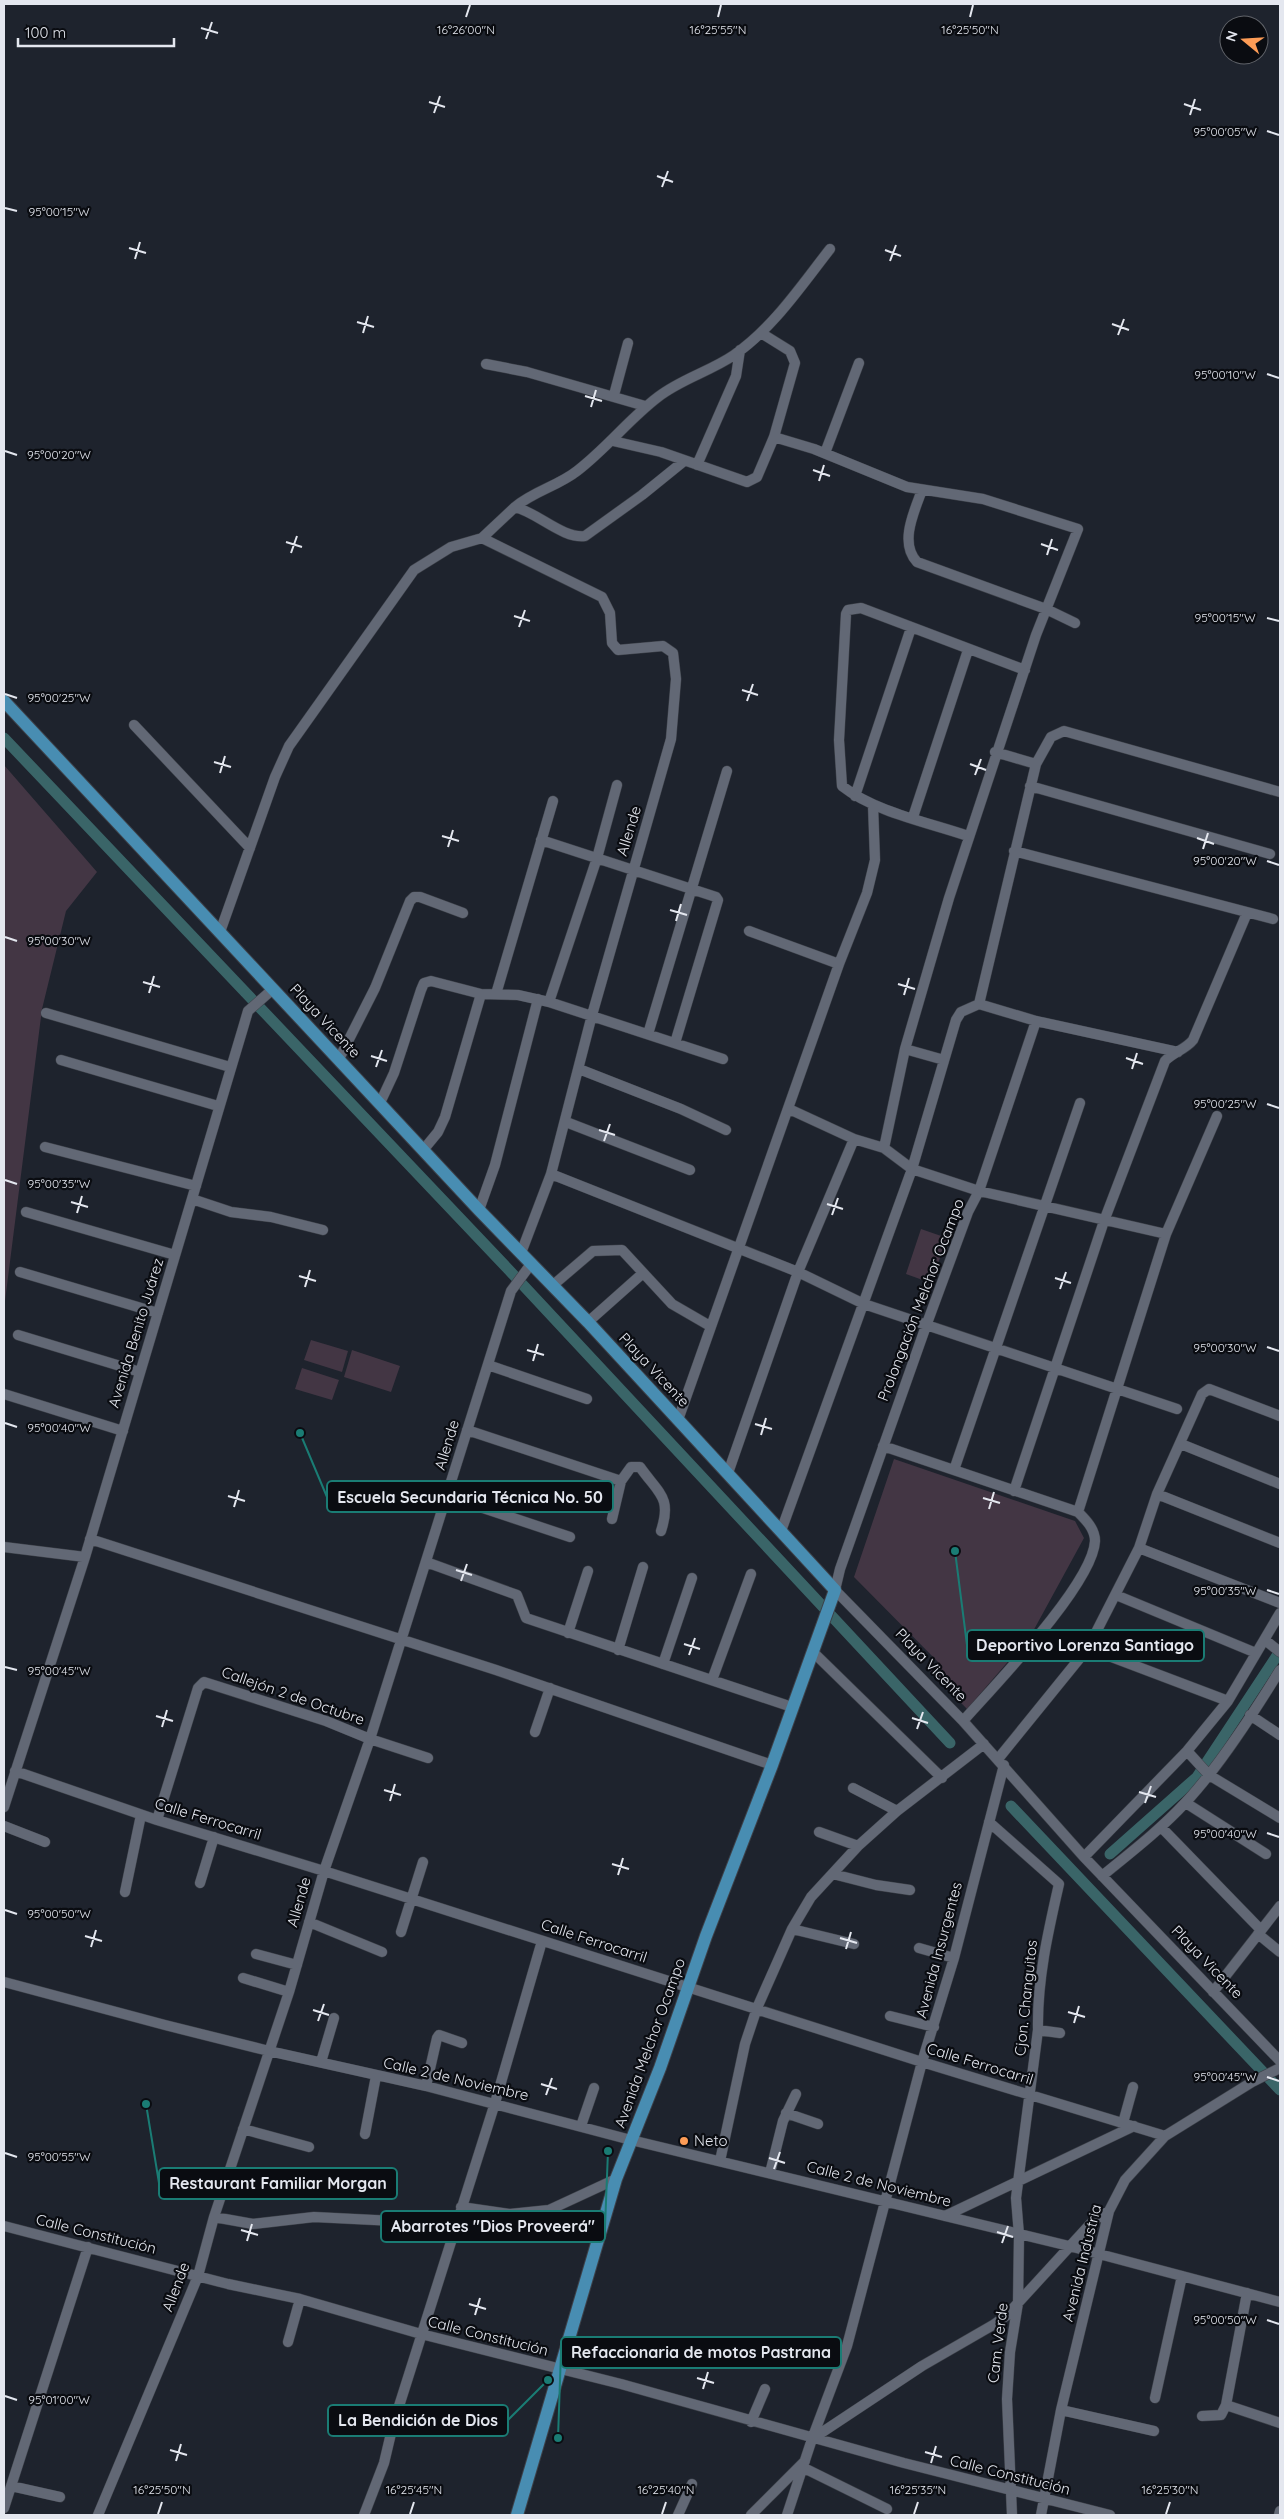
<svg xmlns="http://www.w3.org/2000/svg" width="1284" height="2519" font-family="Quicksand,sans-serif">
	<style>
		.green { fill: #433644 }
		.lines { fill: none; stroke-linecap: round; stroke-linejoin: round }
		.canal { stroke: #3a6568; stroke-width: 11 }
		.minor-casing { stroke: #3d4149; stroke-width: 11 }
		.major-casing { stroke: #3d4149; stroke-width: 14 }
		.minor { stroke: #626875; stroke-width: 10 }
		.major { stroke: #488db2; stroke-width: 12 }
		.ticks { fill: none; stroke: #e4e7ef; stroke-width: 2 }
		.poi-dot { fill: #fd9c56; stroke: #0a0c11; stroke-width: 2 }
		.labels { text-anchor: middle; stroke-width: 4.5; stroke-linejoin: round; paint-order: stroke }
		.street-label { font-size: 15px; fill: #e4e7ef; stroke: #0a0c11 }
		.poi-label { font-size: 15px; fill: #e4e7ef; stroke: #0a0c11; text-anchor: start }
		.ticks-label { font-size: 12px; text-anchor: middle; fill: #e4e7ef; stroke: #0a0c11; stroke-width: 4.5; stroke-linejoin: round; paint-order: stroke }
		.leader { fill: none; stroke: #1a7c74; stroke-width: 2 }
		.callout-dot { fill: #1a7c74; stroke: #0a0c11; stroke-width: 2 }
		.callout { fill: #0a0c11; stroke: #1a7c74; stroke-width: 2 }
		.callout-label { font-size: 16px; text-anchor: middle; font-weight: bold; fill: #e4e7ef }
	</style>
	<rect width="100%" height="100%" fill="#1e232d"/>
	<path class="green" d="M 4,765 L 97,872 L 66,911 L 42,1009 L 4,1309 Z
		M 921,1229 L 947,1238 L 931,1283 L 906,1274 Z
		M 311,1340 L 348,1351 L 342,1372 L 304,1360 Z
		M 352,1350 L 400,1366 L 391,1392 L 344,1377 Z
		M 302,1368 L 339,1380 L 332,1400 L 295,1389 Z
		M 894,1459 L 1075,1521 L 1084,1538 L 1031,1635 L 967,1709 L 930,1671 L 938,1662 L 854,1577 Z"/>
	<g class="lines">
		<path class="canal" d="M 4,738 L 508,1269 L 950,1743
			M 1011,1806 L 1280,2090
			M 1110,1854 L 1197,1777 L 1280,1651"/>
		<defs>
			<path id="minor" d="M 486,364 L 527,372 L 645,406
				M 614,395 L 628,343
				M 774,437 L 814,449 L 907,487 L 983,499 L 1078,529 L 1036,635 L 949,898 L 905,1049 L 884,1148
				M 613,441 L 661,452 L 747,482 L 757,477 L 774,437 L 795,363 L 790,351 L 761,333
				M 825,453 L 859,363
				M 697,465 L 736,376 L 740,350
				M 922,490 C 914,512 899,543 917,562 L 1046,609 L 1075,623
				M 515,507 C 534,491 558,486 577,471 C 607,448 629,419 658,397 C 681,379 711,371 734,355 C 773,328 801,286 830,249
				M 482,538 L 602,597 L 610,613 L 612,643 L 618,650 L 663,646 L 673,653 L 676,679 L 671,739 L 592,1015 L 551,1174 L 521,1253
				M 134,725 L 250,848
				M 995,752 L 1036,764
				M 1030,786 L 1270,854
				M 855,796 L 911,628
				M 913,817 L 968,650
				M 968,836 C 927,822 875,812 842,786 L 839,740 L 846,614 L 848,610 L 861,608 L 1025,670
				M 541,840 L 716,897 L 718,900 L 675,1043
				M 1014,851 L 1273,919
				M 749,931 L 839,964
				M 220,932 L 275,777 L 289,746 L 414,570 L 451,547 L 482,538 L 515,507 C 538,513 563,539 585,536 L 642,495 L 684,461
				M 496,994 L 553,801
				M 549,1002 L 597,858 L 617,785
				M 979,1004 L 1036,1021 L 1178,1052
				M 46,1013 L 230,1067
				M 648,1034 L 727,771
				M 905,1049 L 944,1060
				M 339,1059 L 375,988 L 410,901 L 414,897 L 420,897 L 463,913
				M 61,1060 L 218,1106
				M 579,1069 L 681,1109 L 726,1130
				M 380,1103 L 394,1073 L 421,990 L 424,983 L 431,981 L 481,994 L 518,995 L 549,1002 L 723,1059
				M 789,1109 L 854,1139 L 884,1148 L 912,1169 L 979,1191 L 1166,1234
				M 566,1122 L 690,1170
				M 45,1147 L 196,1186
				M 424,1149 L 438,1132 L 445,1117 L 481,994
				M 551,1174 L 798,1272 L 864,1304 L 1177,1409
				M 192,1199 L 231,1212 L 271,1217 L 323,1230
				M 479,1210 L 495,1165 L 538,999
				M 26,1212 L 175,1255
				M 20,1272 L 158,1313
				M 552,1286 L 593,1251 L 622,1250 L 672,1304 L 710,1326
				M 588,1322 L 642,1274
				M 18,1335 L 140,1372
				M 488,1365 L 587,1399
				M 4,1394 L 123,1431
				M 678,1420 L 839,964 L 867,893 L 875,860 L 873,805
				M 467,1430 L 621,1481
				M 1181,1444 L 1280,1484
				M 883,1446 L 1078,1512 C 1086,1520 1095,1529 1095,1541 C 1093,1584 993,1687 963,1721
				M 954,1470 L 1080,1103
				M 728,1473 L 798,1272 L 854,1139
				M 1014,1491 L 1104,1221 L 1165,1061 C 1173,1052 1185,1050 1193,1040 L 1247,913
				M 1157,1494 L 1280,1543
				M 447,1496 L 570,1537
				M 1078,1512 L 1166,1234 L 1217,1116
				M 612,1519 L 621,1481 L 631,1467 L 640,1467 C 659,1494 672,1497 661,1531
				M 781,1531 L 912,1169 L 956,1020 L 961,1012 L 979,1004 L 1036,764 L 1051,737 L 1064,731 L 1280,792
				M 90,1539 L 496,1670 L 772,1765
				M 4,1547 L 85,1557
				M 1139,1548 L 1280,1603
				M 426,1562 L 517,1595 L 526,1618 L 792,1707
				M 835,1590 L 963,1721 L 1084,1857 L 1280,2061
				M 835,1590 L 840,1569 L 926,1326 L 968,1212 L 979,1191 L 1036,1021
				M 1116,1595 L 1256,1653
				M 568,1633 L 588,1571
				M 1265,1640 L 1280,1652
				M 1088,1648 L 1228,1701
				M 618,1650 L 643,1567
				M 813,1652 L 942,1778
				M 663,1664 L 692,1578
				M 712,1680 L 751,1574
				M 1250,1715 L 1280,1735
				M 535,1732 L 550,1688
				M 1187,1751 L 1209,1775 L 1280,1818
				M 998,1759 L 1088,1648 L 1139,1548 L 1157,1494 L 1202,1394 L 1209,1389 L 1280,1416
				M 15,1771 L 157,1820 L 324,1871 L 922,2062 L 1165,2136
				M 853,1788 L 897,1811
				M 1186,1803 L 1266,1854
				M 4,1807 L 85,1557 L 243,1028 L 248,1011 L 273,989
				M 157,1820 L 198,1688 L 204,1682 L 326,1721 L 370,1739 L 428,1758
				M 989,1822 L 1059,1884 C 1048,1932 1037,1980 1038,2030 L 1016,2198 L 1019,2235 L 1018,2303 L 1010,2352 L 1007,2399 L 1012,2515
				M 4,1826 L 45,1842
				M 1161,1827 L 1261,1930
				M 819,1832 L 858,1846
				M 1084,1857 L 1187,1751 L 1228,1701 L 1280,1613
				M 833,1874 L 876,1885 L 910,1890
				M 1102,1876 C 1130,1853 1160,1830 1185,1803 C 1219,1767 1254,1712 1280,1670
				M 200,1883 L 214,1837
				M 125,1892 L 141,1815
				M 309,1922 L 382,1952
				M 792,1929 L 854,1944
				M 401,1932 L 423,1862
				M 1258,1934 L 1280,1952
				M 919,1948 L 954,1958
				M 256,1954 L 297,1965
				M 243,1978 L 289,1992
				M 4,1982 L 165,2025 L 269,2051 L 426,2086 L 631,2140 L 1069,2246 L 1280,2302
				M 1213,1992 L 1280,1906
				M 890,2016 L 934,2027
				M 1038,2030 L 1060,2033
				M 321,2062 L 334,2018
				M 426,2086 L 437,2038 L 439,2035 L 462,2043
				M 786,2113 L 818,2124
				M 1123,2123 L 1133,2087
				M 581,2126 L 594,2088
				M 243,2129 L 309,2147
				M 365,2134 L 376,2076
				M 720,2161 L 745,2044 L 757,2008 L 792,1929 L 811,1897 L 858,1846 L 897,1811 L 984,1744
				M 770,2173 L 783,2121 L 796,2094
				M 461,2207 L 510,2214 L 549,2210 L 616,2179
				M 945,2216 L 1134,2126
				M 214,2217 L 253,2224 L 314,2217 L 455,2224
				M 4,2226 L 228,2284 L 300,2299 L 421,2334 L 621,2384 L 904,2463 L 1110,2515
				M 288,2342 L 300,2299
				M 1155,2398 L 1182,2276
				M 1226,2405 L 1280,2423
				M 1061,2410 L 1154,2431
				M 1202,2416 L 1221,2415 L 1226,2405 L 1247,2293
				M 751,2422 L 765,2389
				M 812,2439 L 922,2366 L 993,2325 L 1006,2316 L 1094,2220 L 1109,2211
				M 804,2468 L 887,2509
				M 11,2486 L 60,2497
				M 4,2508 L 88,2247
				M 98,2515 L 198,2276 L 214,2217 L 289,1992 L 324,1871 L 370,1739 L 511,1291 L 531,1264
				M 364,2515 L 384,2463 L 393,2425 L 495,2103 L 542,1941
				M 678,2515 L 692,2484
				M 751,2515 L 805,2461
				M 787,2515 L 812,2439 L 847,2346 L 922,2062 L 954,1958 L 1004,1765
				M 1041,2515 L 1061,2410 L 1109,2211 L 1125,2180 L 1165,2136 L 1252,2082 L 1280,2068
				M 1279,2515 L 1280,2511"/>
			<path id="major" d="M 4,701 L 479,1210 L 588,1322 L 835,1590 L 772,1765 L 706,1936 L 660,2068 L 616,2179 L 517,2515"/>
		</defs>
		<use href="#minor" class="minor-casing"/>
		<use href="#major" class="major-casing"/>
		<use href="#minor" class="minor"/>
		<use href="#major" class="major"/>
	</g>
	<path class="ticks" d="M 466,17 L 470,5M 718,17 L 721,5M 970,17 L 973,5M 201,28 L 218,33M 206,39 L 212,22M 429,102 L 445,107M 1184,104 L 1201,110M 434,113 L 440,96M 1190,115 L 1195,99M 1267,131 L 1279,135M 657,176 L 673,182M 662,187 L 668,171M 5,208 L 17,211M 129,248 L 146,253M 885,250 L 901,256M 135,259 L 140,242M 890,261 L 896,245M 357,322 L 374,327M 1112,324 L 1129,330M 363,333 L 368,316M 1118,335 L 1124,319M 1267,374 L 1279,378M 585,396 L 602,401M 591,407 L 596,390M 5,451 L 17,455M 813,470 L 830,476M 819,481 L 824,465M 286,542 L 302,547M 1041,544 L 1058,550M 291,553 L 297,536M 1047,555 L 1052,539M 514,616 L 530,621M 1267,618 L 1279,621M 519,627 L 525,610M 742,690 L 758,695M 5,694 L 17,698M 747,701 L 753,684M 214,762 L 231,767M 970,764 L 986,770M 220,773 L 225,756M 975,775 L 981,759M 442,836 L 459,841M 1197,838 L 1214,844M 448,847 L 453,830M 1203,849 L 1208,833M 1267,861 L 1279,865M 670,910 L 687,915M 676,921 L 681,904M 5,937 L 17,941M 143,982 L 160,987M 898,984 L 915,989M 149,993 L 154,976M 904,995 L 909,978M 371,1056 L 387,1061M 1126,1058 L 1143,1064M 376,1067 L 382,1050M 1132,1069 L 1137,1053M 1267,1104 L 1279,1108M 599,1130 L 615,1135M 604,1141 L 610,1124M 5,1180 L 17,1184M 71,1202 L 88,1207M 827,1204 L 843,1209M 77,1213 L 82,1196M 832,1215 L 838,1198M 299,1276 L 316,1281M 1055,1278 L 1071,1283M 305,1287 L 310,1270M 1060,1289 L 1066,1272M 1267,1347 L 1279,1351M 527,1350 L 544,1355M 533,1361 L 538,1344M 5,1423 L 17,1427M 755,1424 L 772,1429M 761,1435 L 766,1418M 228,1496 L 245,1501M 983,1498 L 1000,1503M 234,1507 L 239,1490M 989,1509 L 994,1492M 456,1570 L 472,1575M 461,1581 L 467,1564M 1267,1590 L 1279,1594M 684,1644 L 700,1649M 689,1655 L 695,1638M 5,1667 L 17,1670M 156,1716 L 173,1721M 912,1718 L 928,1723M 162,1727 L 167,1710M 917,1729 L 923,1712M 384,1790 L 401,1795M 1139,1792 L 1156,1797M 390,1801 L 395,1784M 1145,1803 L 1151,1786M 1267,1833 L 1279,1837M 612,1864 L 629,1869M 618,1875 L 623,1858M 5,1910 L 17,1914M 85,1936 L 102,1941M 840,1938 L 857,1943M 91,1947 L 96,1930M 846,1949 L 851,1932M 313,2010 L 329,2015M 1068,2012 L 1085,2017M 318,2021 L 324,2004M 1074,2023 L 1079,2006M 1267,2077 L 1279,2081M 541,2084 L 557,2089M 546,2095 L 552,2078M 5,2153 L 17,2157M 769,2158 L 785,2163M 774,2169 L 780,2152M 241,2230 L 258,2235M 997,2232 L 1013,2237M 247,2241 L 252,2224M 1002,2243 L 1008,2226M 469,2304 L 486,2309M 475,2315 L 480,2298M 1267,2320 L 1279,2324M 697,2378 L 714,2383M 703,2389 L 708,2372M 5,2396 L 17,2400M 170,2450 L 187,2455M 925,2452 L 942,2457M 176,2461 L 181,2444M 931,2463 L 936,2446M 158,2514 L 162,2502M 410,2514 L 414,2502M 662,2514 L 666,2502M 914,2514 L 918,2502M 1166,2514 L 1170,2502"/>
	<circle class="poi-dot" cx="684" cy="2141" r="5"/>
	<g class="labels">
		<g class="street-label">
			<text transform="translate(629 831) rotate(-73)" y="5">Allende</text>
			<text transform="translate(325 1021) rotate(47)" y="5">Playa Vicente</text>
			<text transform="translate(921 1300) rotate(-69)" y="5">Prolongación Melchor Ocampo</text>
			<text transform="translate(136 1333) rotate(-73)" y="5">Avenida Benito Juárez</text>
			<text transform="translate(654 1370) rotate(47)" y="5">Playa Vicente</text>
			<text transform="translate(447 1445) rotate(-73)" y="5">Allende</text>
			<text transform="translate(931 1665) rotate(46)" y="5">Playa Vicente</text>
			<text transform="translate(293 1696) rotate(19)" y="5">Callejón 2 de Octubre</text>
			<text transform="translate(208 1819) rotate(17)" y="5">Calle Ferrocarril</text>
			<text transform="translate(299 1902) rotate(-74)" y="5">Allende</text>
			<text transform="translate(594 1941) rotate(18)" y="5">Calle Ferrocarril</text>
			<text transform="translate(939 1950) rotate(-75)" y="5">Avenida Insurgentes</text>
			<text transform="translate(1207 1962) rotate(46)" y="5">Playa Vicente</text>
			<text transform="translate(1026 1998) rotate(-84)" y="5">Cjon. Changuitos</text>
			<text transform="translate(650 2043) rotate(-70)" y="5">Avenida Melchor Ocampo</text>
			<text transform="translate(980 2064) rotate(17)" y="5">Calle Ferrocarril</text>
			<text transform="translate(456 2079) rotate(13)" y="5">Calle 2 de Noviembre</text>
			<text transform="translate(879 2184) rotate(14)" y="5">Calle 2 de Noviembre</text>
			<text transform="translate(96 2234) rotate(14)" y="5">Calle Constitución</text>
			<text transform="translate(1082 2263) rotate(-76)" y="5">Avenida Industria</text>
			<text transform="translate(176 2287) rotate(-69)" y="5">Allende</text>
			<text transform="translate(488 2336) rotate(14)" y="5">Calle Constitución</text>
			<text transform="translate(998 2343) rotate(-83)" y="5">Cam. Verde</text>
			<text transform="translate(1010 2475) rotate(14)" y="5">Calle Constitución</text>
		</g>
		<g class="poi-label">
			<text x="694" y="2146">Neto</text>
		</g>
	</g>
	<g class="ticks-label">
		<text x="466" y="34">16°26'00"N</text>
		<text x="718" y="34">16°25'55"N</text>
		<text x="970" y="34">16°25'50"N</text>
		<text x="1225" y="136">95°00'05"W</text>
		<text x="59" y="216">95°00'15"W</text>
		<text x="1225" y="379">95°00'10"W</text>
		<text x="59" y="459">95°00'20"W</text>
		<text x="1225" y="622">95°00'15"W</text>
		<text x="59" y="702">95°00'25"W</text>
		<text x="1225" y="865">95°00'20"W</text>
		<text x="59" y="945">95°00'30"W</text>
		<text x="1225" y="1108">95°00'25"W</text>
		<text x="59" y="1188">95°00'35"W</text>
		<text x="1225" y="1352">95°00'30"W</text>
		<text x="59" y="1432">95°00'40"W</text>
		<text x="1225" y="1595">95°00'35"W</text>
		<text x="59" y="1675">95°00'45"W</text>
		<text x="1225" y="1838">95°00'40"W</text>
		<text x="59" y="1918">95°00'50"W</text>
		<text x="1225" y="2081">95°00'45"W</text>
		<text x="59" y="2161">95°00'55"W</text>
		<text x="1225" y="2324">95°00'50"W</text>
		<text x="59" y="2404">95°01'00"W</text>
		<text x="162" y="2494">16°25'50"N</text>
		<text x="414" y="2494">16°25'45"N</text>
		<text x="666" y="2494">16°25'40"N</text>
		<text x="918" y="2494">16°25'35"N</text>
		<text x="1170" y="2494">16°25'30"N</text>
	</g>
	<path class="leader" d="M300 1433L327 1497M955 1551L967 1645M146 2104L159 2183M608 2151L605 2227M558 2438L561 2352M548 2380L508 2420"/>
	<g class="callout-dot">
		<circle cx="300" cy="1433" r="5"/>
		<circle cx="955" cy="1551" r="5"/>
		<circle cx="146" cy="2104" r="5"/>
		<circle cx="608" cy="2151" r="5"/>
		<circle cx="558" cy="2438" r="5"/>
		<circle cx="548" cy="2380" r="5"/>
	</g>
	<g class="callout">
		<rect x="327" y="1481" width="286" height="31" rx="5"/>
		<rect x="967" y="1630" width="237" height="31" rx="5"/>
		<rect x="159" y="2168" width="238" height="31" rx="5"/>
		<rect x="381" y="2211" width="224" height="31" rx="5"/>
		<rect x="561" y="2337" width="280" height="31" rx="5"/>
		<rect x="328" y="2405" width="180" height="31" rx="5"/>
	</g>
	<g class="callout-label">
		<text x="470" y="1503">Escuela Secundaria Técnica No. 50</text>
		<text x="1085" y="1651">Deportivo Lorenza Santiago</text>
		<text x="278" y="2189">Restaurant Familiar Morgan</text>
		<text x="493" y="2232">Abarrotes "Dios Proveerá"</text>
		<text x="701" y="2358">Refaccionaria de motos Pastrana</text>
		<text x="418" y="2426">La Bendición de Dios</text>
	</g>
	<rect width="1284" height="2519" fill="none" stroke="#e4e7ef" stroke-width="10"/>
	<g transform="translate(1244 40) rotate(288)"><circle r="24" fill="#0a0c11" stroke="#61646a"/>
	<path d="M0-4L9 19L0 12L-9 19Z" fill="#fd9c56"/>
	<text y="-8" font-size="14" font-weight="bold" text-anchor="middle" fill="#e4e7ef">N</text>
	</g>
	<path d="M18 38v8h156v-8" fill="none" stroke="#e4e7ef" stroke-width="2.5"/>
	<text x="25" y="38" font-size="15" fill="#e4e7ef" stroke="#0a0c11" stroke-width="4" paint-order="stroke">100 m</text>
</svg>
